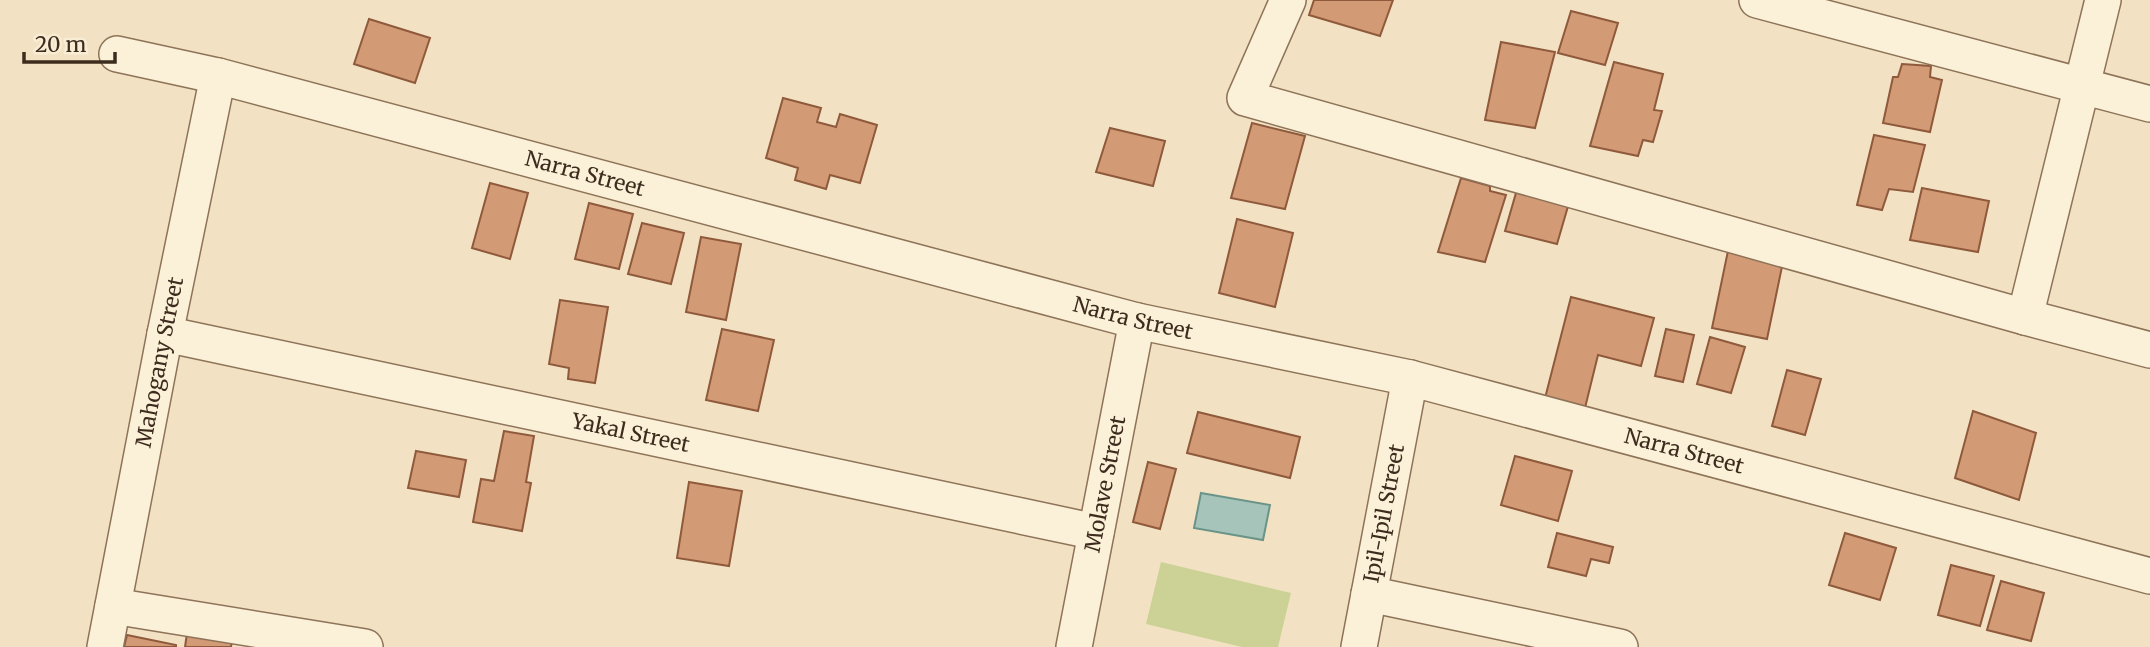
<svg xmlns="http://www.w3.org/2000/svg" width="2150" height="647" font-family="Merriweather,serif">
	<style>
		.green { fill: #ccd196 }
		.water { fill: #a6c4ba; stroke: #6b9488; stroke-width: 2 }
		.building { fill: #d39a76; stroke: #8f5a3c; stroke-width: 2 }
		.lines { fill: none; stroke-linecap: round; stroke-linejoin: round }
		.minor-casing { stroke: #8e7358; stroke-width: 38 }
		.minor { stroke: #fbf0d8; stroke-width: 35 }
		.labels { text-anchor: middle; stroke-width: 7; stroke-linejoin: round; paint-order: stroke }
		.street-label { font-size: 21px; fill: #3d2c1d; stroke: #f8edd4 }
	</style>
	<rect width="100%" height="100%" fill="#f2e2c3"/>
	<path class="green" d="M 1161,562 L 1291,593 L 1278,647 L 1242,647 L 1146,624 Z"/>
	<path class="water" d="M 1201,493 L 1270,505 L 1263,540 L 1194,528 Z"/>
	<path class="building" d="M 1314,0 L 1393,0 L 1380,36 L 1309,15 Z
		M 1571,11 L 1618,23 L 1605,65 L 1558,53 Z
		M 369,19 L 430,38 L 415,83 L 354,64 Z
		M 1501,42 L 1555,52 L 1535,128 L 1485,120 Z
		M 1614,62 L 1663,74 L 1654,110 L 1662,111 L 1653,142 L 1643,140 L 1638,156 L 1590,146 Z
		M 1902,64 L 1931,66 L 1930,77 L 1942,80 L 1930,132 L 1883,123 L 1893,77 L 1898,77 Z
		M 783,98 L 821,108 L 817,122 L 836,127 L 840,114 L 877,125 L 860,183 L 830,175 L 826,189 L 795,180 L 798,168 L 766,158 Z
		M 1252,123 L 1305,136 L 1285,209 L 1231,198 Z
		M 1110,128 L 1165,141 L 1153,186 L 1096,172 Z
		M 1874,135 L 1925,145 L 1913,192 L 1889,189 L 1882,210 L 1857,205 Z
		M 1461,178 L 1490,186 L 1490,191 L 1506,195 L 1485,262 L 1438,252 Z
		M 490,183 L 528,193 L 510,259 L 472,248 Z
		M 1518,186 L 1571,196 L 1557,244 L 1505,231 Z
		M 1922,188 L 1989,201 L 1978,252 L 1910,240 Z
		M 589,203 L 633,214 L 619,269 L 575,259 Z
		M 1237,219 L 1293,233 L 1275,307 L 1219,293 Z
		M 642,223 L 684,233 L 671,284 L 628,274 Z
		M 701,237 L 741,244 L 726,320 L 686,312 Z
		M 1729,246 L 1784,257 L 1767,339 L 1712,328 Z
		M 1571,297 L 1654,318 L 1641,366 L 1598,355 L 1584,412 L 1544,402 Z
		M 560,300 L 608,307 L 595,383 L 568,379 L 569,368 L 549,364 Z
		M 722,329 L 774,340 L 758,411 L 706,400 Z
		M 1666,329 L 1694,335 L 1683,382 L 1655,376 Z
		M 1710,337 L 1745,347 L 1731,393 L 1697,384 Z
		M 1787,370 L 1821,379 L 1805,435 L 1772,426 Z
		M 1973,411 L 2036,433 L 2019,500 L 1955,478 Z
		M 1198,412 L 1300,437 L 1290,478 L 1187,453 Z
		M 504,431 L 534,436 L 526,482 L 531,483 L 522,531 L 473,522 L 481,479 L 494,481 Z
		M 416,451 L 466,460 L 459,497 L 408,488 Z
		M 1515,456 L 1572,471 L 1558,521 L 1501,505 Z
		M 1148,462 L 1176,469 L 1160,529 L 1133,522 Z
		M 689,482 L 742,491 L 729,566 L 677,558 Z
		M 1557,533 L 1613,547 L 1609,563 L 1591,559 L 1586,576 L 1548,567 Z
		M 1845,533 L 1896,548 L 1880,600 L 1829,585 Z
		M 1951,565 L 1994,576 L 1980,626 L 1938,615 Z
		M 2001,581 L 2044,593 L 2031,641 L 1987,630 Z
		M 188,626 L 233,634 L 231,647 L 185,647 Z
		M 127,635 L 176,645 L 176,647 L 124,647 Z"/>
	<g class="lines">
		<defs>
			<g id="minor">
				<path d="M 1288,0 L 1245,98 L 2025,317 L 2150,350"/>
				<path d="M 1757,0 L 2150,104"/>
				<path id="s1" d="M 117,54 L 218,76 L 1137,321 L 1410,378 L 2150,576"/>
				<path d="M 2025,317 L 2103,0"/>
				<path id="s2" d="M 165,334 L 1096,532"/>
				<path d="M 1369,594 L 1620,647"/>
				<path d="M 113,606 L 365,647"/>
				<path id="s3" d="M 105,647 L 165,334 L 218,76"/>
				<path id="s4" d="M 1074,647 L 1137,321"/>
				<path id="s5" d="M 1359,647 L 1410,378"/>
			</g>
		</defs>
		<use href="#minor" class="minor-casing"/>
		<use href="#minor" class="minor"/>
	</g>
	<g class="labels">
		<g class="street-label">
			<text dy="7" stroke="none"><textPath href="#s1" startOffset="483">Narra Street</textPath></text>
			<text dy="7" stroke="none"><textPath href="#s1" startOffset="1050">Narra Street</textPath></text>
			<text dy="7" stroke="none"><textPath href="#s3" startOffset="290">Mahogany Street</textPath></text>
			<text dy="7" stroke="none"><textPath href="#s2" startOffset="476">Yakal Street</textPath></text>
			<text dy="7" stroke="none"><textPath href="#s1" startOffset="1617">Narra Street</textPath></text>
			<text dy="7" stroke="none"><textPath href="#s4" startOffset="166">Molave Street</textPath></text>
			<text dy="7" stroke="none"><textPath href="#s5" startOffset="136">Ipil-Ipil Street</textPath></text>
		</g>
	</g>
	<path d="M24 52v10h91v-10" fill="none" stroke="#3d2c1d" stroke-width="3.5"/>
	<text x="35" y="52" font-size="21" fill="#3d2c1d" stroke="#f8edd4" stroke-width="5" paint-order="stroke">20 m</text>
</svg>
